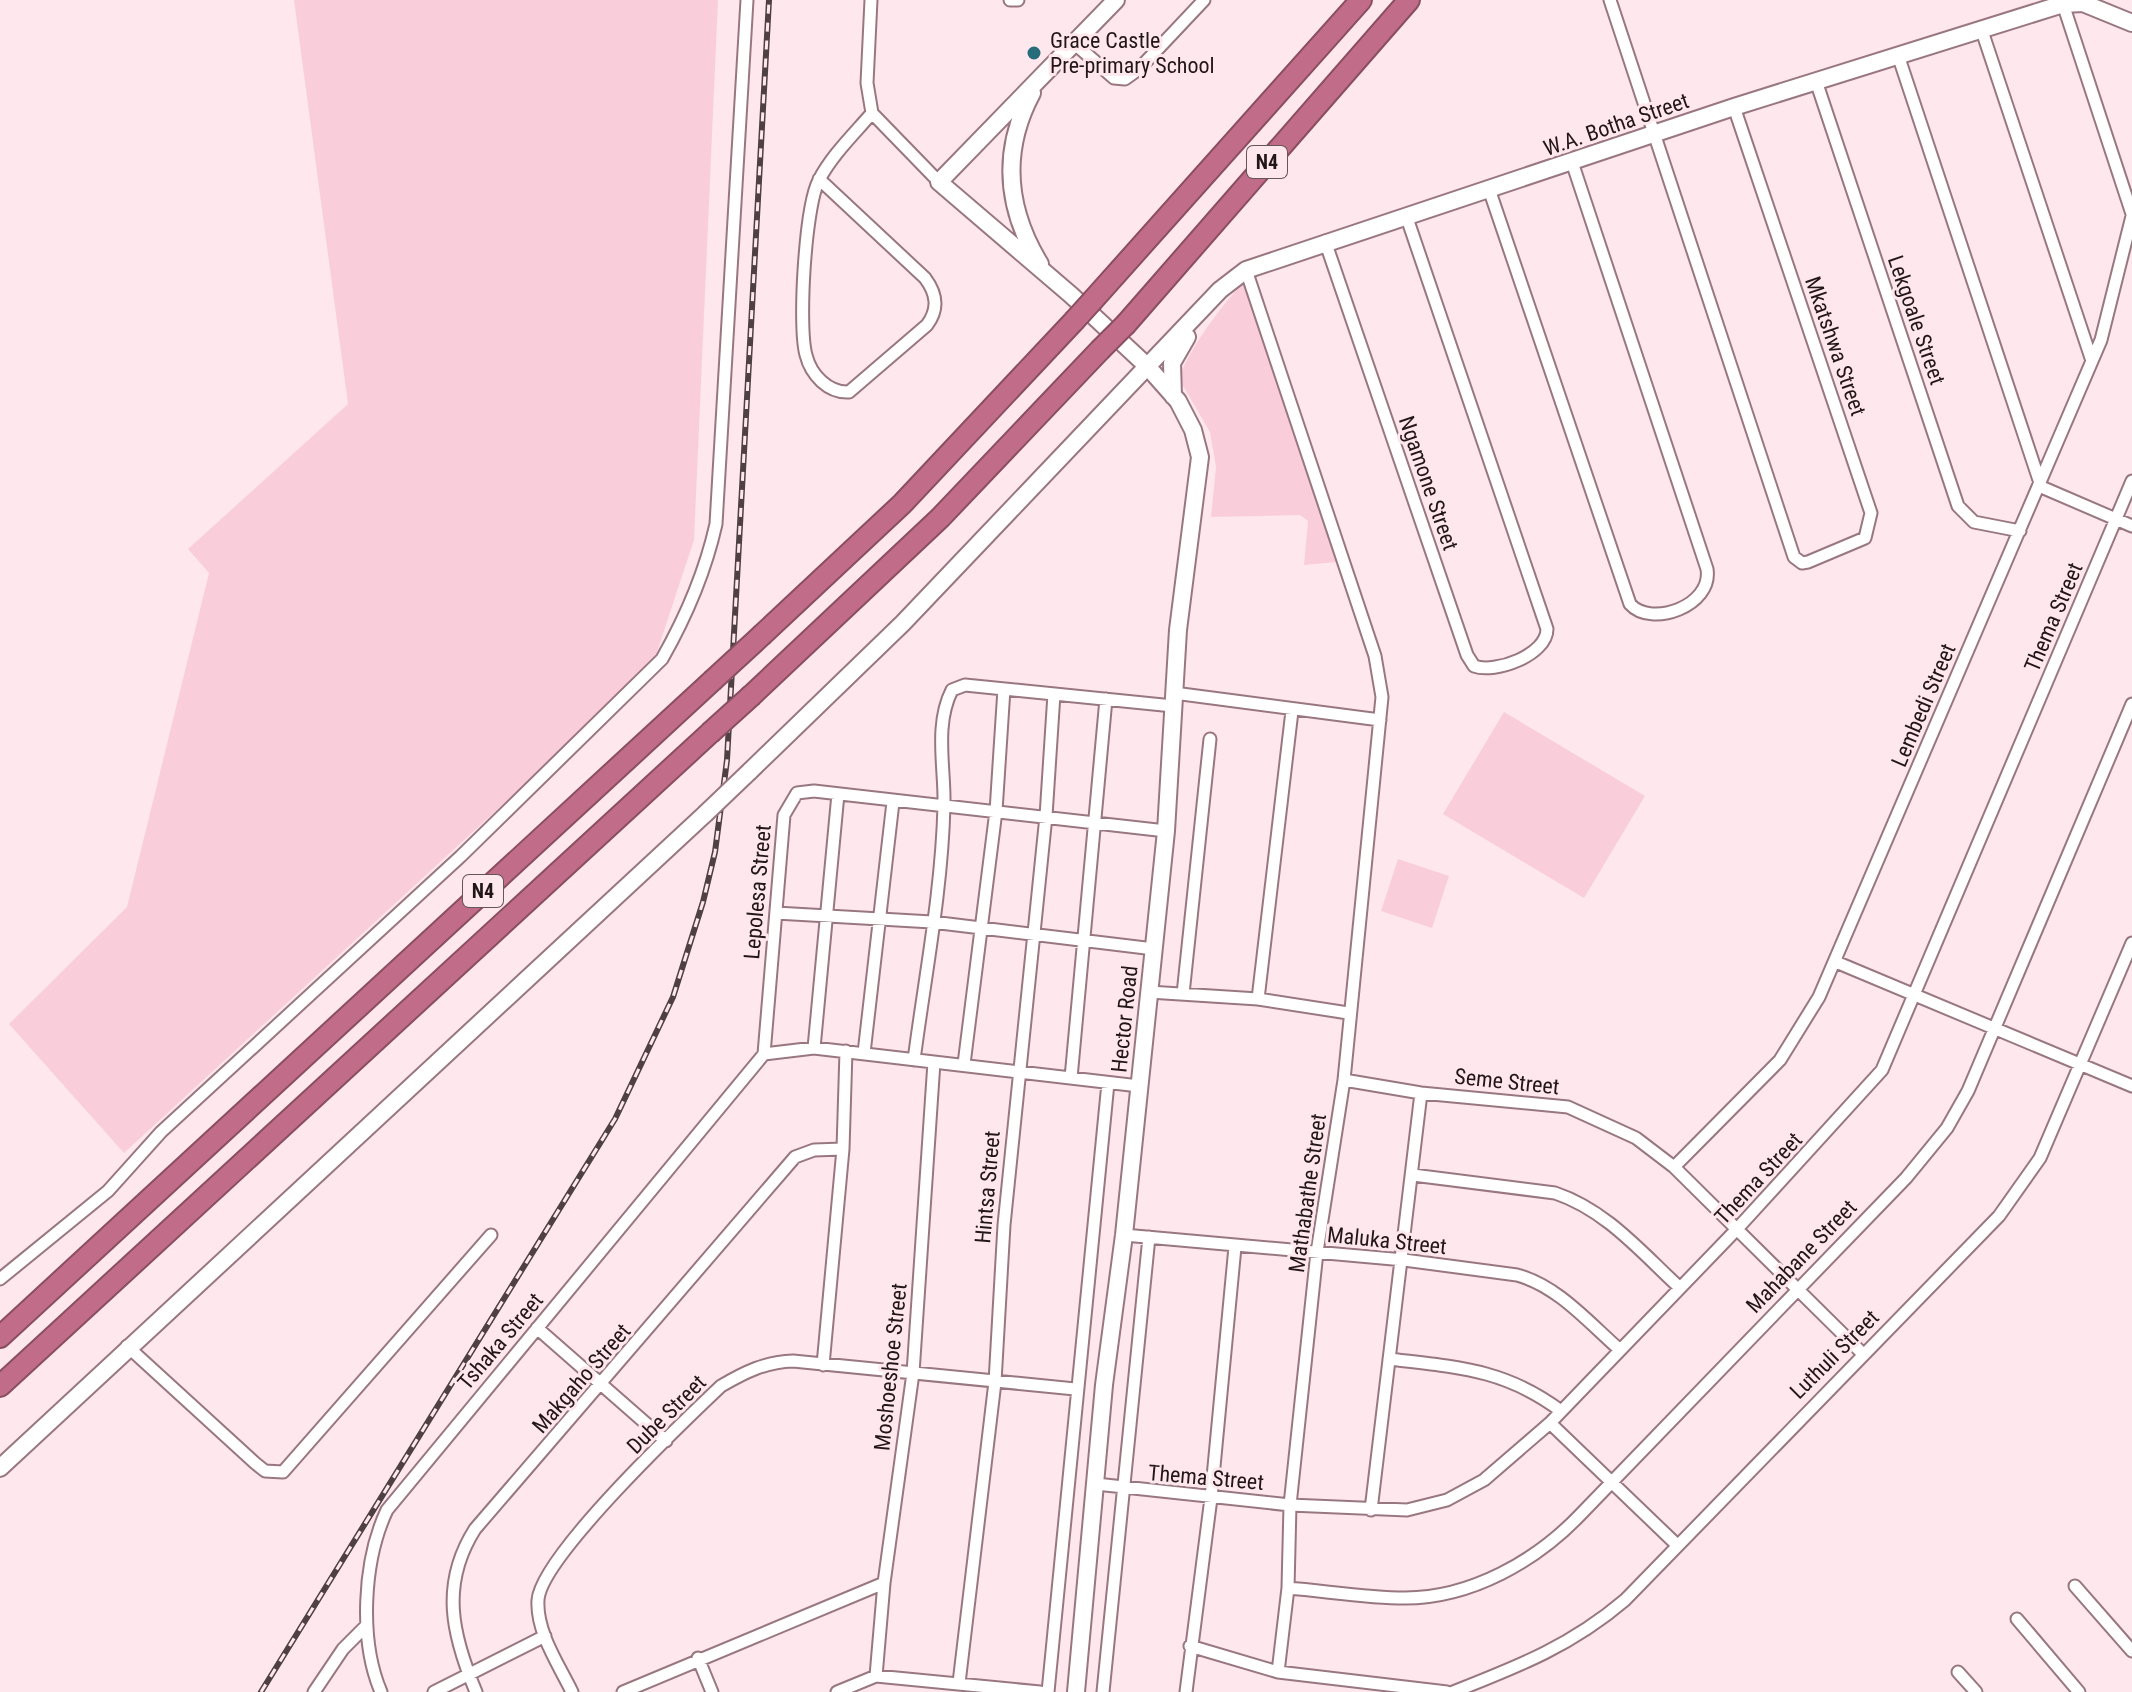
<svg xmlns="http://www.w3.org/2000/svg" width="2132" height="1692" font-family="'Roboto Condensed',sans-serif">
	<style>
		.green { fill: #f9ceda }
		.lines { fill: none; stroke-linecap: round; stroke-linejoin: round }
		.street-casing { stroke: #997781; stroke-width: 15 }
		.secondary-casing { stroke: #997781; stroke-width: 20 }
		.highway-casing { stroke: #894e61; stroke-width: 24 }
		.street { stroke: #fff; stroke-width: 11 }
		.secondary { stroke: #fff; stroke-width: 16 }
		.highway { stroke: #c16c88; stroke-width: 20 }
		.rail-casing { stroke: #4e4043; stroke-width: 6 }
		.rail { stroke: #fee7ed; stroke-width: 3; stroke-dasharray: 9; stroke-linecap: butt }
		.secondary-bridge-casing { stroke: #997781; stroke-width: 20; stroke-linecap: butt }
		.highway-bridge-casing { stroke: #894e61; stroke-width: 24; stroke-linecap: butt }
		.secondary-bridge { stroke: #fff; stroke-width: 16 }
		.highway-bridge { stroke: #c16c88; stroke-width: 20 }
		.poi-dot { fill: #276c7b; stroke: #fee7ed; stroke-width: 3 }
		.labels { text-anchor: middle; stroke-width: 6; stroke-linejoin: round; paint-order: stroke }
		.shield { fill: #fee7ed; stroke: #645559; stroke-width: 2 }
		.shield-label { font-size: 20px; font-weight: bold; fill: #221619 }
		.poi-label { font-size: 22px; fill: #221619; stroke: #fee7ed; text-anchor: start }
		.street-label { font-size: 22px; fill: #221619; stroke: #fee7ed }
	</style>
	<rect width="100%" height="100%" fill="#fee7ed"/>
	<path class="green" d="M 294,0 L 718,0 L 694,540 L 652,667 L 124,1153 L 9,1024 L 127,907 L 209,573 L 188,549 L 348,404 Z
		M 1253,275 L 1336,562 L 1304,565 L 1308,521 L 1300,515 L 1211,517 L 1216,467 L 1210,432 L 1179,379 C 1186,353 1231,290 1253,275 Z
		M 1504,712 L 1645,796 L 1584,898 L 1443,814 Z
		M 1398,859 L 1449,876 L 1432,928 L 1381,911 Z"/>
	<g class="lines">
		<defs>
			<path id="street" d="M 871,0 L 867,83 L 872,113 L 939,182
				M 1010,0 L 1018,0
				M 1610,0 L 1794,557 L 1802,563 L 1808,562 L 1865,538 L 1871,513 L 1734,107
				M 2063,4 L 2132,214
				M 1981,28 L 2092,361
				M 1075,44 L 1114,78 L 1125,79 L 1139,69 L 1204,0
				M 1898,55 L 2040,483
				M 1816,81 L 1958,506 L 1974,522 L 2020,531
				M 819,179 L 925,278 C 937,294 939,309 927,325 L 849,392 C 828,393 811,375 806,355 C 798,327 805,206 819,180 C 832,155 854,134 872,113
				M 1489,189 L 1630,604 C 1651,628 1713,606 1707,569 L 1572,162
				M 1325,241 L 1467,655 L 1474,666 C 1495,674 1547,655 1547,629 L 1407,218
				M 1246,270 L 1375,656 L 1382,697 L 1344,1080 L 1317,1252 L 1290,1505 L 1288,1588 L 1278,1672
				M 2039,486 L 2132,526
				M 1174,693 L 1380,720
				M 776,913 L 932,922 L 1154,949
				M 1836,962 L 2132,1086
				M 1149,992 L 1258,999 L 1348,1013
				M 1183,994 L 1210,739
				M 1258,999 L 1292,711
				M 814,1048 L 838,794
				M 864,1053 L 893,802
				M 764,1054 L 784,815 L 797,793 L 814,791 L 1166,831
				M 764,1054 L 814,1048 L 1139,1086
				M 914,1060 C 925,976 942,890 944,805 C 945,768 934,725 952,690 L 965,685 L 1173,706
				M 964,1064 L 996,811 L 1004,689
				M 1071,1078 L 1106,699
				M 1344,1080 L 1421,1093 L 1568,1107 L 1636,1138 L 1674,1167 L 1863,1354
				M 1674,1167 L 1780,1060 L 1819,997 L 2101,340 L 2132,216
				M 1413,1175 L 1555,1193 C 1606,1210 1641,1252 1679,1287
				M 1124,1235 L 1404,1260 L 1517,1275 C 1558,1286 1589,1323 1620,1350
				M 0,1279 L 108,1191 L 161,1132 L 461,856 L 662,659 C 687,615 705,573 716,524 L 747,0
				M 537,1328 L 666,1441
				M 127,1346 L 255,1463 L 265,1471 L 283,1472 L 491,1235
				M 1389,1359 C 1457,1367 1505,1369 1561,1411
				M 823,1365 L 843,1149 L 846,1051
				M 1550,1423 L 1676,1544
				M 1096,1484 L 1290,1505 L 1407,1510 L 1447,1500 L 1484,1480 L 1550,1423 L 1737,1229 L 1882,1070 L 2132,481
				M 1371,1510 L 1421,1093
				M 2075,1586 L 2132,1651
				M 1288,1588 C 1326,1591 1366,1598 1405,1598 C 1471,1598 1536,1561 1580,1515 L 1906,1178 L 1947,1128 L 1968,1091 L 2132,704
				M 2017,1619 L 2079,1692
				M 1190,1646 L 1278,1672 L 1447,1692
				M 698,1658 L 712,1692
				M 1958,1672 L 1976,1692
				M 876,1676 L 884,1583 L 913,1373 L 934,1062
				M 959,1683 L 995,1382 L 1004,1225 L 1046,816 L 1054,694
				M 314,1692 L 343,1649 L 366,1626
				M 381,1692 C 359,1640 363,1561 387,1510 L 764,1054
				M 434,1692 L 545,1636
				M 476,1692 C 452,1635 440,1584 475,1529 L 795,1157 L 814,1150 L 843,1149
				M 572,1692 C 559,1665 536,1632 538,1600 C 541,1557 684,1421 721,1386 C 745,1372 765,1362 793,1361 L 1075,1389
				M 623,1692 L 884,1583
				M 837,1692 L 876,1676 L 1040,1692
				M 1048,1692 L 1108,1083
				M 1103,1692 L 1149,1237
				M 1186,1692 L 1211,1498 L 1235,1247
				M 1453,1692 C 1519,1666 1571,1646 1625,1600 L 1999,1216 L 2040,1158 L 2132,943"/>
			<path id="secondary" d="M 1032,93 C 1001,151 1006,208 1040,264
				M 1173,396 L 1172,363 L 1187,337
				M 749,772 L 903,623 L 1220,290 L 1246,270 L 1734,107 L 2063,4 L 2083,3 L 2132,23
				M 0,1468 L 705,814
				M 1076,1692 L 1104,1385 L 1124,1235 L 1166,831 L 1178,630 L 1200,457 L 1193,430 L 1178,401 L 1147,366 L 1071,295 L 939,182 L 1116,0"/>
			<path id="highway" d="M 1093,300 L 1361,0
				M 1126,324 L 1409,0
				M 763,634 L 902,504 L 1074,321
				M 752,695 L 940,518 L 1100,350
				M 0,1337 L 712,681
				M 0,1386 L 710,733"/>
		</defs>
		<use href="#street" class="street-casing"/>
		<use href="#secondary" class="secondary-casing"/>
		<use href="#highway" class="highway-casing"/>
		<use href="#street" class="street"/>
		<use href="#secondary" class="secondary"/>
		<use href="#highway" class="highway"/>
		<defs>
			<path id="rail" d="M 261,1692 L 615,1119 L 673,997 L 703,902 L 715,852 L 727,760 L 769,0"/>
		</defs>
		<use href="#rail" class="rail-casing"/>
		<use href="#rail" class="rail"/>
		<defs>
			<path id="secondary-bridge" d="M 705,814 L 749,772"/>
			<path id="highway-bridge" d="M 1074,321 L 1093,300
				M 1100,350 L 1126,324
				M 712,681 L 763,634
				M 710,733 L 752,695"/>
		</defs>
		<use href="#secondary-bridge" class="secondary-bridge-casing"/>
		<use href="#highway-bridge" class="highway-bridge-casing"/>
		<use href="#secondary-bridge" class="secondary-bridge"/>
		<use href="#highway-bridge" class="highway-bridge"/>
	</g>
	<circle class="poi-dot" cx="1034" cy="53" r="8"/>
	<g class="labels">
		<g class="shield">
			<rect x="1247" y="146" width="40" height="32" rx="6"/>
			<rect x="463" y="875" width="40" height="32" rx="6"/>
		</g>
		<g class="shield-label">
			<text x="1267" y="169">N4</text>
			<text x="483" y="898">N4</text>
		</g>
		<g class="poi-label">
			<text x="1050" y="48">Grace Castle<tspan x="1050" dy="25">Pre-primary School</tspan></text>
		</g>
		<g class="street-label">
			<text transform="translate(1616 124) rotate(-19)" y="8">W.A. Botha Street</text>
			<text transform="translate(1917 320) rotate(71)" y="8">Lekgoale Street</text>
			<text transform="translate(1836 346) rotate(71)" y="8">Mkatshwa Street</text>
			<text transform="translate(1429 483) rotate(71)" y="8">Ngamone Street</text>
			<text transform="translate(2053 617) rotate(-67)" y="8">Thema Street</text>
			<text transform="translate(1923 705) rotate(-67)" y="8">Lembedi Street</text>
			<text transform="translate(757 892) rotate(-85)" y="8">Lepolesa Street</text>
			<text transform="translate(1124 1019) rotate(-84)" y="8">Hector Road</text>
			<text transform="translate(1507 1081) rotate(6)" y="8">Seme Street</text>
			<text transform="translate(1758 1178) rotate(-47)" y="8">Thema Street</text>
			<text transform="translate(987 1187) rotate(-85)" y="8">Hintsa Street</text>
			<text transform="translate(1307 1193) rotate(-82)" y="8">Mathabathe Street</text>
			<text transform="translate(1387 1240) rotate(6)" y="8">Maluka Street</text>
			<text transform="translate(1801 1256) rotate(-46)" y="8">Mahabane Street</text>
			<text transform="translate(500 1341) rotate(-50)" y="8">Tshaka Street</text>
			<text transform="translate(1834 1354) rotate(-45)" y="8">Luthuli Street</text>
			<text transform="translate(890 1367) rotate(-84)" y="8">Moshoeshoe Street</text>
			<text transform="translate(581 1378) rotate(-49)" y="8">Makgaho Street</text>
			<text transform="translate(666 1414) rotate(-45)" y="8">Dube Street</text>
			<text transform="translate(1206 1477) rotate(5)" y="8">Thema Street</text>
		</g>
	</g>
</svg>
